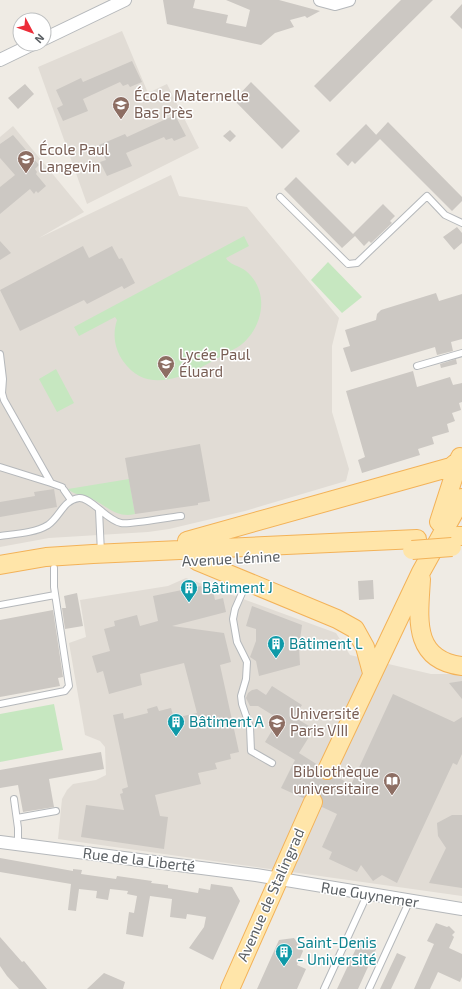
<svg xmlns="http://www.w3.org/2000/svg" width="462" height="989" font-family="'Exo 2',sans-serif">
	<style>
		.education { fill: #e1dcd5 }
		.green { fill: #c6e7c0 }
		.building { fill: #ccc8c3 }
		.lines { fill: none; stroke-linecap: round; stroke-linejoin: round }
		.primary-tunnel { stroke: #cac8c4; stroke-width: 18; stroke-dasharray: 18 9; stroke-linecap: butt }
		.lane-casing { stroke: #b5b8bb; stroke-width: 8 }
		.street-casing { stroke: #b5b8bb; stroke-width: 14 }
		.primary-casing { stroke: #f3b258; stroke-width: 20 }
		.lane { stroke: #fff; stroke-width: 6 }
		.street { stroke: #fff; stroke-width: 12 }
		.primary { stroke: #ffe5a9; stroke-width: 18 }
		.primary-bridge-casing { stroke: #f3b258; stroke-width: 20; stroke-linecap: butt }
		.primary-bridge { stroke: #ffe5a9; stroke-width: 18 }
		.labels { text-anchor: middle; stroke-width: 3; stroke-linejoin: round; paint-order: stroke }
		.education-label { font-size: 15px; fill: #785e54; stroke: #fff; text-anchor: start }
		.street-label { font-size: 15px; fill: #5c6165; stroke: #fff }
		.culture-label { font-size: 15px; fill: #0d838f; stroke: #fff; text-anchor: start }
	</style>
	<rect width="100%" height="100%" fill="#efebe4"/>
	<path class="education" d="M 122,31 L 148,93 L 167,84 L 199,148 L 87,204 L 38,67 Z
		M 13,126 L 84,212 L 39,238 L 171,175 L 179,196 L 247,207 L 339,318 L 332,346 L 332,412 L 349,469 L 346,481 L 245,511 L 169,529 L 148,532 L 49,538 L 0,547 L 0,137 Z
		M 186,578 L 336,633 L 350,655 L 431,674 L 462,674 L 462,896 L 58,839 L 62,799 L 67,790 L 73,784 L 96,780 L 106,775 L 105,747 L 100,741 L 85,735 L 69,643 L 86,637 L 80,600 L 168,586 Z"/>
	<path class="green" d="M 244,236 L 249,246 L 226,258 C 228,264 240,266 246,271 C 271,292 263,330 238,347 C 205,364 153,404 123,361 C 115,349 112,335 117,320 L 115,317 L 79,336 L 74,327 Z
		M 328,262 L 362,297 L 342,313 L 311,280 Z
		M 56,369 L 74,403 L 57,412 L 39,379 Z
		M 129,479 L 135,514 C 116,519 105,504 88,497 C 81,494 74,495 68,489 Z
		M 54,704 L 63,750 L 0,762 L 0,714 Z"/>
	<path class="building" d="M 163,0 L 195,0 L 193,8 L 228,15 L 226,23 L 246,27 L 250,10 L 226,0 L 279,0 L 320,11 L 307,18 L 305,16 L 290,20 L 294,27 L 275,33 L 261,45 L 167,24 Z
		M 401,0 L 433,0 L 330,102 L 314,86 Z
		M 462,4 L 462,29 L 450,17 Z
		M 132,61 L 142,82 L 130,87 L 128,84 L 123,86 L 120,82 L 83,99 L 88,111 L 63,121 L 57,108 L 63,105 L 56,90 L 81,78 L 83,82 Z
		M 251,82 L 300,131 L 282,149 L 234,100 Z
		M 25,84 L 34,94 L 18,109 L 8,98 Z
		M 175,115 L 186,136 L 174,141 L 172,138 L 166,140 L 164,137 L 126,153 L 132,166 L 107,176 L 100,162 L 106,160 L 99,145 L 125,134 L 127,137 Z
		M 388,122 L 462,197 L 462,201 L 452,211 L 376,135 Z
		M 366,124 L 380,139 L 355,164 L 352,161 L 348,166 L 336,154 Z
		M 230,130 L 236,136 L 230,142 L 223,136 Z
		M 13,135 L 39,165 L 35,169 L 37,172 L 36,174 L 46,186 L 38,193 L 36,191 L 34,194 L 30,189 L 0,214 L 0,187 L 15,175 L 0,158 L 0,144 Z
		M 296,177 L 353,234 L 383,204 L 395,216 L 390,221 L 392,223 L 371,243 L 369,241 L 364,246 L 355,236 L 342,248 L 284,189 Z
		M 457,227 L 462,233 L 462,243 L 454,250 L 443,237 Z
		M 0,241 L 11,253 L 0,260 Z
		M 83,246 L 89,258 L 112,246 L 119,259 L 122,258 L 135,283 L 124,289 L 122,286 L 87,304 L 84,300 L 20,331 L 0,290 Z
		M 436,293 L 439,301 L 462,294 L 462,339 L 451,342 L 453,351 L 437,355 L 435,347 L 351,372 L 343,348 L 350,346 L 345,330 L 376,320 L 377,314 L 381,310 Z
		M 456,359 L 457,364 L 441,368 L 440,364 Z
		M 413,371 L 417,387 L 450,377 L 453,385 L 462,383 L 462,402 L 459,403 L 461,410 L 452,413 L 455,421 L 447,424 L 449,432 L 432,437 L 434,444 L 418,449 L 420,455 L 362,473 L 358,460 L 365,457 L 346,391 Z
		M 200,444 L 210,501 L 198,503 L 198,505 L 135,514 L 125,458 Z
		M 54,489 L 57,507 L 0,517 L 0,502 L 35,496 L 34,492 Z
		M 373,580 L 374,599 L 359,600 L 358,581 Z
		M 201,586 L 204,591 L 213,590 L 215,600 L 223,598 L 226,612 L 172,626 L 224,633 L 231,662 L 220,665 L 239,752 L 230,754 L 231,759 L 215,763 L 217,769 L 198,773 L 201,784 L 155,795 L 160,816 L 168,817 L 164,849 L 81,837 L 86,805 L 124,810 L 120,794 L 123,793 L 122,789 L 128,787 L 113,715 L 123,713 L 124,719 L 148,713 L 147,709 L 157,706 L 159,711 L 171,708 L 174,718 L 197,713 L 184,663 L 140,674 L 142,685 L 109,694 L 103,671 L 97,673 L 92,656 L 110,651 L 104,629 L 115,626 L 114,621 L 137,615 L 140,626 L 158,621 L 153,596 Z
		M 77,593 L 83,626 L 65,629 L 62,608 L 66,608 L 64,596 Z
		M 252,606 L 302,625 L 299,647 L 300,665 L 259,676 L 256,661 L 250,657 L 256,641 L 256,629 L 246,626 Z
		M 53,610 L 63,677 L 58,678 L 60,686 L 0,697 L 0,620 Z
		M 462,681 L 462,699 L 449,683 Z
		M 272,686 L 302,705 L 294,717 L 314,729 L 299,753 L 318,765 L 317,771 L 322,779 L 328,780 L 336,776 L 351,785 L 393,694 L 454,722 L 462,717 L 462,754 L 457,765 L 453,763 L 397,883 L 382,875 L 373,881 L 361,865 L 357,872 L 329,859 L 332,852 L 322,847 L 337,814 L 322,807 L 323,801 L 318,793 L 312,792 L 303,798 L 281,788 L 295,760 L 265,742 L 279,719 L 258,706 L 250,706 L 246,698 L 248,693 L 252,690 L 257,689 L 266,695 Z
		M 101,752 L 104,769 L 49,779 L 54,807 L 23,812 L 18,785 L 0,788 L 0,770 Z
		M 452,815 L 462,815 L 462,888 L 429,883 L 446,848 L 438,836 L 437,823 Z
		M 0,858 L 73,871 L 73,869 L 82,870 L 81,874 L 116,879 L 117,876 L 152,881 L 151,883 L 168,885 L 168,888 L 198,893 L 199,888 L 210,890 L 211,884 L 232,887 L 240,901 L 213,960 L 189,948 L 204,927 L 206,917 L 187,914 L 186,919 L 170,917 L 172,899 L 150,896 L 143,937 L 126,934 L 129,912 L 134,913 L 137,896 L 127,894 L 128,891 L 110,889 L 108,900 L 96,898 L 97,891 L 79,889 L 76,911 L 68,910 L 71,884 L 0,872 Z
		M 436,923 L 447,927 L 449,926 L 455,932 L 452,935 L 454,937 L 449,948 L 462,954 L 462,977 L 460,982 L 438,972 L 430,989 L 414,989 L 434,944 L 427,941 Z
		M 0,937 L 22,962 L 24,961 L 47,989 L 19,989 L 7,976 L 0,966 Z
		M 365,937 L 375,941 L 373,945 L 377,947 L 358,989 L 337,989 L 360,940 L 363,941 Z
		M 294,938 L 303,951 L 297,965 L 306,969 L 297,989 L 257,989 L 279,940 Z
		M 397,953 L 406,957 L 391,989 L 380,989 Z
		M 104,973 L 125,982 L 123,989 L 87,989 Z"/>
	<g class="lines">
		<path class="primary-tunnel" d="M 313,802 L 327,770"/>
		<defs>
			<path id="lane" d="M 280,197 L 348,264 L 357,263 L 427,196 L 445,215 L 462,223
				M 0,354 L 3,379 L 2,393 L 4,400 L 51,483 L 0,467
				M 417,366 L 462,353
				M 51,483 L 62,487
				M 64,490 L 71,500
				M 99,510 L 101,553
				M 0,536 C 15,534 35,533 48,525 C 60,517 63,500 79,498 C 91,497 106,520 121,523 C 130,525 169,517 181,516
				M 246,584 L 235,609 L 233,619 L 237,642 L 247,662 L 246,679 L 241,696 L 242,704 L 250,727 L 251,751 L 272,763
				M 0,605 L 55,595
				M 0,704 L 65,691 L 69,686 L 54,587 L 54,568
				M 14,799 L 18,828 L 18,844
				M 17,818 L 56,811
				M 324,989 L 367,895
				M 369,989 L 409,902"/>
			<path id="street" d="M 320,0 L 335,4 L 349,0
				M 44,39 L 125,0
				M 0,60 L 33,44
				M 0,842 L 256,875 L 462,909"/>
			<path id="primary" d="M 439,522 L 460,457
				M 457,536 L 462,536
				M 187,541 L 451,467 L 462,458
				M 197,561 L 337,619 L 355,629 L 365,647 L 372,673
				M 0,565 L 46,557 L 93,554 L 417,539
				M 421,579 C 419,616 411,660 462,666
				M 327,770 L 421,572 L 462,498
				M 230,989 L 313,802"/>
		</defs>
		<use href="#lane" class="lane-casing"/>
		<use href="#street" class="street-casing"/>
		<use href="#primary" class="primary-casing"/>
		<use href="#lane" class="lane"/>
		<use href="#street" class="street"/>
		<use href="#primary" class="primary"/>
		<defs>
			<path id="primary-bridge" d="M 412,550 L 452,547"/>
		</defs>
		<use href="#primary-bridge" class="primary-bridge-casing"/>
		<use href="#primary-bridge" class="primary-bridge"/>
	</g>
	<defs>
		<symbol id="school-pin" viewBox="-11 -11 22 30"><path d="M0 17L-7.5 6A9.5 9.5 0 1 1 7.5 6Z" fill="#8d6e63" stroke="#fff"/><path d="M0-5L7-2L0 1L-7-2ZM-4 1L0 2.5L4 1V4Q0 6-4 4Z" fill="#fff"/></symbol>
		<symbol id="building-pin" viewBox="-11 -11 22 30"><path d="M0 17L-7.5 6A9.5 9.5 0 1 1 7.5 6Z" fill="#0f9aa8" stroke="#fff"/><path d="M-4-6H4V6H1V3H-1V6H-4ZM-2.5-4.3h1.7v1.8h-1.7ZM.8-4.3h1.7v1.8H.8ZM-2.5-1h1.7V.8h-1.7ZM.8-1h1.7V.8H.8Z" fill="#fff"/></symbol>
		<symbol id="university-pin" viewBox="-11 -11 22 30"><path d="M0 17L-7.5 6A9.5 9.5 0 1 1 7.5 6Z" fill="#8d6e63" stroke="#fff"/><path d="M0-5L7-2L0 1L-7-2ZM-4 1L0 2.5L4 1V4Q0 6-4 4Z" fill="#fff"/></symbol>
		<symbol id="library-pin" viewBox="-11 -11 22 30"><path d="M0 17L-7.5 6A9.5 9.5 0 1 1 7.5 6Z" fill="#8d6e63" stroke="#fff"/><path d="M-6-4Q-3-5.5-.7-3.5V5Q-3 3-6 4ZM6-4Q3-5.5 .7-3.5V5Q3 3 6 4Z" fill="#fff"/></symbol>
	</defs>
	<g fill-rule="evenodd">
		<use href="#school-pin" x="111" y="95" width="20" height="27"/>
		<use href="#school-pin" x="16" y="149" width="20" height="27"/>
		<use href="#school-pin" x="156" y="354" width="20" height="27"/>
		<use href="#building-pin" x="179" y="578" width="20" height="27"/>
		<use href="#building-pin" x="266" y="634" width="20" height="27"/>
		<use href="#building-pin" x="166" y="712" width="20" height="27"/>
		<use href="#university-pin" x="267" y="713" width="20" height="27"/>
		<use href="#library-pin" x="382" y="771" width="20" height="27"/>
		<use href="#building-pin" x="274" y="942" width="20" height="27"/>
	</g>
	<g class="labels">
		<g class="education-label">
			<text x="134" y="101">École Maternelle<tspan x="134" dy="17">Bas Près</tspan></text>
			<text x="39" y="155">École Paul<tspan x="39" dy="17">Langevin</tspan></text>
			<text x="179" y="360">Lycée Paul<tspan x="179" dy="17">Éluard</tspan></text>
			<text x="290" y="719">Université<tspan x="290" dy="17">Paris VIII</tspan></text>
			<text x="379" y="777" text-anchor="end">Bibliothèque<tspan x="379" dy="17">universitaire</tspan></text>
		</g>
		<g class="street-label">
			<text transform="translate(231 559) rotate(-3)" y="5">Avenue Lénine</text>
			<text transform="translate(139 860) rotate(7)" y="5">Rue de la Liberté</text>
			<text transform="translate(271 895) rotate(-66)" y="5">Avenue de Stalingrad</text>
			<text transform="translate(370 895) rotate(9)" y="5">Rue Guynemer</text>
		</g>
		<g class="culture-label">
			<text x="202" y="593">Bâtiment J</text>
			<text x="289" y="649">Bâtiment L</text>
			<text x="189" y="727">Bâtiment A</text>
			<text x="297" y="948">Saint-Denis<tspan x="297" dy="17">- Université</tspan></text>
		</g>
	</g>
	<g transform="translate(32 32) rotate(131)"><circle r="19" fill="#ffffff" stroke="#bec0c1"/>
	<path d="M0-3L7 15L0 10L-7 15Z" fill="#ec2d39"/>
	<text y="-6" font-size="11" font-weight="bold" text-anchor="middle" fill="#5c6165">N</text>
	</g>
</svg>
